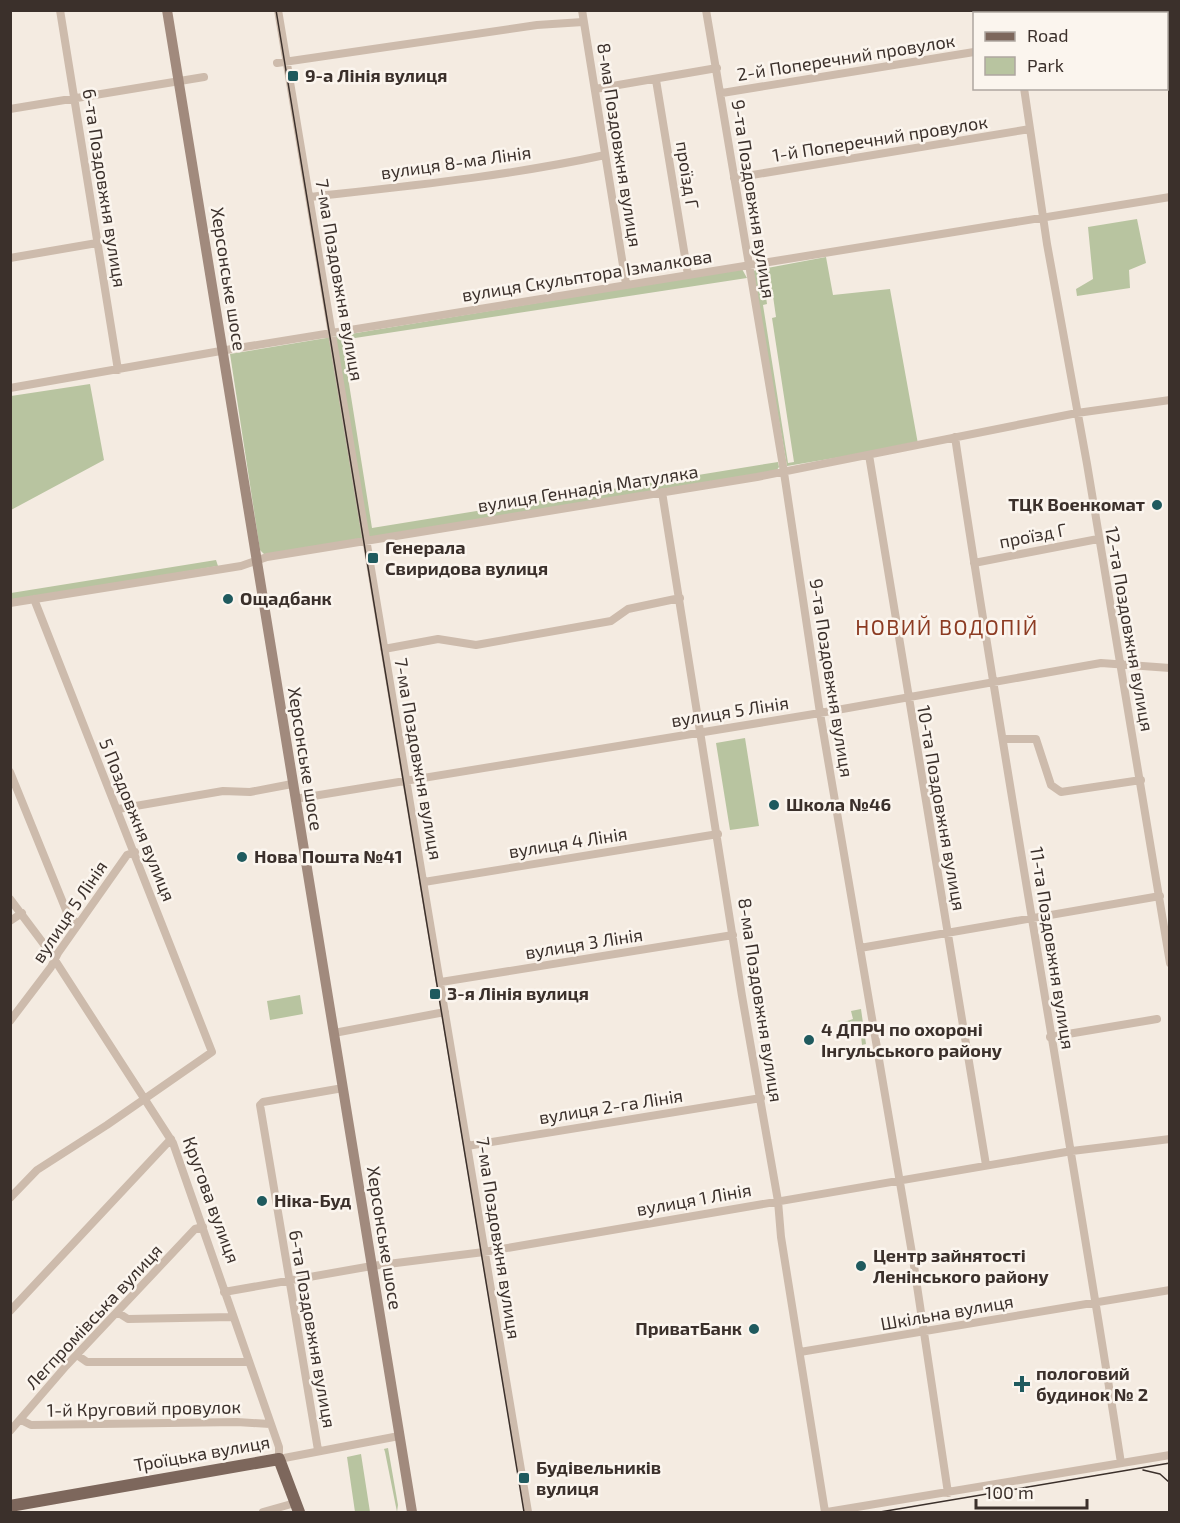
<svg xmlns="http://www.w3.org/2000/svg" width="1180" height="1523" font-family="'Exo 2',sans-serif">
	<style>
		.green { fill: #b8c4a0; fill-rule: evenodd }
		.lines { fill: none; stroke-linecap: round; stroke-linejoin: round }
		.street { stroke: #cdbbac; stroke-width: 8 }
		.secondary { stroke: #a18a7d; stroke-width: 10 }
		.primary { stroke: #7d675c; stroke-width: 12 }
		.tram { stroke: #3b302b; stroke-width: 1.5 }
		.poi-dot { fill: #1f5a5e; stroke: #fbf5ee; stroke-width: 2 }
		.labels { text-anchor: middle; stroke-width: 5; stroke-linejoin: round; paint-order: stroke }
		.street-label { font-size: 18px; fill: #3b302b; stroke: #fbf5ee }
		.poi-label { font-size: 18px; font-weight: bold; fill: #3b302b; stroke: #fbf5ee; text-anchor: start }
		.quarter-label { font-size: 21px; letter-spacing: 1.5px; fill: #8c3b22; stroke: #fbf5ee }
	</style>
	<rect width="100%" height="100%" fill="#f4ebe1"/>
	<path class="green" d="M 1137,219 L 1146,263 L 1129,270 L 1130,288 L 1077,296 L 1076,289 L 1093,279 L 1088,227 Z
		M 826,257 L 833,295 L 890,289 L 918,444 L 787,466 L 752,271 ZM 773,296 L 776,317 L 772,318 L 794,462 L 788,463 L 763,305 L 767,304 L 766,297 Z
		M 742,269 L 747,278 L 342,340 L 372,528 L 778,462 L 779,467 L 776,471 L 265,555 L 260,550 L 230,354 Z
		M 90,384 L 104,460 L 11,510 L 11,396 Z
		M 216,560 L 218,566 L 11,601 L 11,593 Z
		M 745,738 L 759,826 L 730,830 L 716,743 Z
		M 300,995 L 303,1014 L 270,1020 L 267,1001 Z
		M 861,1009 L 866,1044 L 862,1045 L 860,1027 L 839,1030 L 838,1024 L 853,1019 L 851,1011 Z
		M 388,1448 L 398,1505 L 397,1512 L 385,1452 L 384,1449 L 375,1451 Z
		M 361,1454 L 370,1512 L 355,1512 L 347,1457 Z"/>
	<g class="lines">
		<path class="street" d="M 60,10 L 118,370
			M 278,10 L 528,1512
			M 582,10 L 626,284
			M 706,10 L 783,466 L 820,713 L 913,1259 L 948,1493
			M 1011,10 L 1012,14
			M 277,63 L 537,25 L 583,22
			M 656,80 L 688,275
			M 1024,88 L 1047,244 L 1087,464 L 1170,963
			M 595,89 L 717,68
			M 722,93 L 974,52
			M 10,109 L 204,77
			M 734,178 L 1030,129
			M 310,197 C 409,186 508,176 605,155
			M 10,258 L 97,243
			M 10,388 L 232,349 L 1170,197
			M 955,437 C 1006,780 1068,1121 1121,1463
			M 869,455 L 986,1165
			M 662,492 L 742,996 L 778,1201 L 781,1237 L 825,1512
			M 974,563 L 1098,539
			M 10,603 L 241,566 L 267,557 L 757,477 L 1077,413 L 1170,400
			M 384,649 L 438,639 L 476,645 L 611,621 L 628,609 L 680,598
			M 1003,739 L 1036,739 L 1051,785 L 1061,792 L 1141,780
			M 10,772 L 68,915 L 78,924
			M 295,799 L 820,713 L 1101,663 L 1170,668
			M 118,809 L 223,791 L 250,792 L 292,784
			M 424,882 L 718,834
			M 10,899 L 49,951 L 173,1143 L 279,1447 L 279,1459 L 399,1436
			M 10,921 L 22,913
			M 860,948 L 1160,896
			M 441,982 L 733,935
			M 10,1021 L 51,967 L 58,953 L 127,855 L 135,852
			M 334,1033 L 445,1012
			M 1050,1037 L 1157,1019
			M 467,1146 L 761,1098
			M 10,1198 L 37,1170 L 107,1125 L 212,1052 L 34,599
			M 224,1292 L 372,1266 L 484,1252 L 1072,1151 L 1170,1139
			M 10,1311 L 171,1139
			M 117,1312 L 128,1319 L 233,1317
			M 800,1352 L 1170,1290
			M 77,1355 L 87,1362 L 249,1362
			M 21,1420 L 31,1425 L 237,1422 L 270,1424
			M 10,1431 L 66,1366 L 195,1229 L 203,1227
			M 318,1450 L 260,1105 L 263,1102 L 343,1088
			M 263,1512 L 295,1503
			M 827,1512 L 1170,1455"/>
		<path class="secondary" d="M 167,10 L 412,1512"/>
		<path class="primary" d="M 10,1506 L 279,1459 L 299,1512"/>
		<path class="tram" d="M 276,10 L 524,1512
			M 1143,1470 L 1160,1474 L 1170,1483
			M 880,1512 L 1170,1463"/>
	</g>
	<g class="poi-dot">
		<rect x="287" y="70" width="12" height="12" rx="3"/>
		<circle cx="1157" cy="505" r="6"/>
		<rect x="367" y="552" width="12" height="12" rx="3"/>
		<circle cx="228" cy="599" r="6"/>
		<circle cx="774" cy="805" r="6"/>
		<circle cx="242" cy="857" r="6"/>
		<rect x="429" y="988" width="12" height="12" rx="3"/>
		<circle cx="809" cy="1040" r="6"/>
		<circle cx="262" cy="1201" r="6"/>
		<circle cx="861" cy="1266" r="6"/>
		<circle cx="754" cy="1329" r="6"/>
		<path d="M1019 1375h6v6h6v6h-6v6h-6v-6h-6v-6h6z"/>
		<rect x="518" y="1472" width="12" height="12" rx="3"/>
	</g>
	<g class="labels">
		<g class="street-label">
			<text transform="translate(846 58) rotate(-9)" y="6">2-й Поперечний провулок</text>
			<text transform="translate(880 139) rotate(-9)" y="6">1-й Поперечний провулок</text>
			<text transform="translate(619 145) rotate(81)" y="6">8-ма Поздовжня вулиця</text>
			<text transform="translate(456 163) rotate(-8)" y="6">вулиця 8-ма Лінія</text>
			<text transform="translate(687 175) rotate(81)" y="6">проїзд Г</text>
			<text transform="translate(104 188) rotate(81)" y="6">6-та Поздовжня вулиця</text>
			<text transform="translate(753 199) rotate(81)" y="6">9-та Поздовжня вулиця</text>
			<text transform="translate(587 276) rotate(-9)" y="6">вулиця Скульптора Ізмалкова</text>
			<text transform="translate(228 279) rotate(81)" y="6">Херсонське шосе</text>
			<text transform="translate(339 280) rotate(80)" y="6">7-ма Поздовжня вулиця</text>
			<text transform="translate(588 489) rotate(-9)" y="6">вулиця Геннадія Матуляка</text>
			<text transform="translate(1033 536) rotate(-11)" y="6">проїзд Г</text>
			<text transform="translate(1129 629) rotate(80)" y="6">12-та Поздовжня вулиця</text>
			<text transform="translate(831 678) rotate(81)" y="6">9-та Поздовжня вулиця</text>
			<text transform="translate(730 712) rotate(-9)" y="6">вулиця 5 Лінія</text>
			<text transform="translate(305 759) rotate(81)" y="6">Херсонське шосе</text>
			<text transform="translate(418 759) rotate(80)" y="6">7-ма Поздовжня вулиця</text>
			<text transform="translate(941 808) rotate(80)" y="6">10-та Поздовжня вулиця</text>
			<text transform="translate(137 820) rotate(68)" y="6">5 Поздовжня вулиця</text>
			<text transform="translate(568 843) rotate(-9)" y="6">вулиця 4 Лінія</text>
			<text transform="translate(70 912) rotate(-56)" y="6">вулиця 5 Лінія</text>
			<text transform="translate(584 944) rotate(-9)" y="6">вулиця 3 Лінія</text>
			<text transform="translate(1052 948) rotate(81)" y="6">11-та Поздовжня вулиця</text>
			<text transform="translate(760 1000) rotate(81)" y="6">8-ма Поздовжня вулиця</text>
			<text transform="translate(611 1107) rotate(-9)" y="6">вулиця 2-га Лінія</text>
			<text transform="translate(211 1200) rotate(70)" y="6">Кругова вулиця</text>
			<text transform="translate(694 1200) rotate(-10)" y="6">вулиця 1 Лінія</text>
			<text transform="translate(384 1238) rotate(81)" y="6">Херсонське шосе</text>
			<text transform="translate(498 1238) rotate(81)" y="6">7-ма Поздовжня вулиця</text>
			<text transform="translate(947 1313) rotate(-10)" y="6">Шкільна вулиця</text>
			<text transform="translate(94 1317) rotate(-47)" y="6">Легпромівська вулиця</text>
			<text transform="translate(312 1329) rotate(80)" y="6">6-та Поздовжня вулиця</text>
			<text transform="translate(144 1409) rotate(-1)" y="6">1-й Круговий провулок</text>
			<text transform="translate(202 1454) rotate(-10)" y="6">Троїцька вулиця</text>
		</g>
		<g class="poi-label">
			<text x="305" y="82">9-а Лінія вулиця</text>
			<text x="1145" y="511" text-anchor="end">ТЦК Военкомат</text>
			<text x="385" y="554">Генерала<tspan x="385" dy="21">Свиридова вулиця</tspan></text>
			<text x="240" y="605">Ощадбанк</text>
			<text x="786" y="811">Школа №46</text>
			<text x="254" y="863">Нова Пошта №41</text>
			<text x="447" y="1000">3-я Лінія вулиця</text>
			<text x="821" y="1036">4 ДПРЧ по охороні<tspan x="821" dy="21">Інгульського району</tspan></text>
			<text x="274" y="1207">Ніка-Буд</text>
			<text x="873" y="1262">Центр зайнятості<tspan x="873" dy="21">Ленінського району</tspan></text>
			<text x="742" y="1335" text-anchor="end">ПриватБанк</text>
			<text x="1036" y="1380">пологовий<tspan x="1036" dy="21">будинок № 2</tspan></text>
			<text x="536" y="1474">Будівельників<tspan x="536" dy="21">вулиця</tspan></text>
		</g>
		<g class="quarter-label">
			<text x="947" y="635">НОВИЙ ВОДОПІЙ</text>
		</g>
	</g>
	<rect width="1180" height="1523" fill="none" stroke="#3b302b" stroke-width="24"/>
	<rect x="973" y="12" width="195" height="78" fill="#fbf5ee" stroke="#aea6a0" stroke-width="1.5"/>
	<rect x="985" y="32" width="30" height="9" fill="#7d675c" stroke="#aea6a0" stroke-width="1.5"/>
	<text x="1027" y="42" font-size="18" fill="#3b302b">Road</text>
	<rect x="985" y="57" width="30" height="18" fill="#b8c4a0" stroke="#aea6a0" stroke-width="1.5"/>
	<text x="1027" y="72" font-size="18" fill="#3b302b">Park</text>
	<path d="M976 1499v9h111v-9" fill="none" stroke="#3b302b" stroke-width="3"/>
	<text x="985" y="1499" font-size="18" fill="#3b302b" stroke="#fbf5ee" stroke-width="4.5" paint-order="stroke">100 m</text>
</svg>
